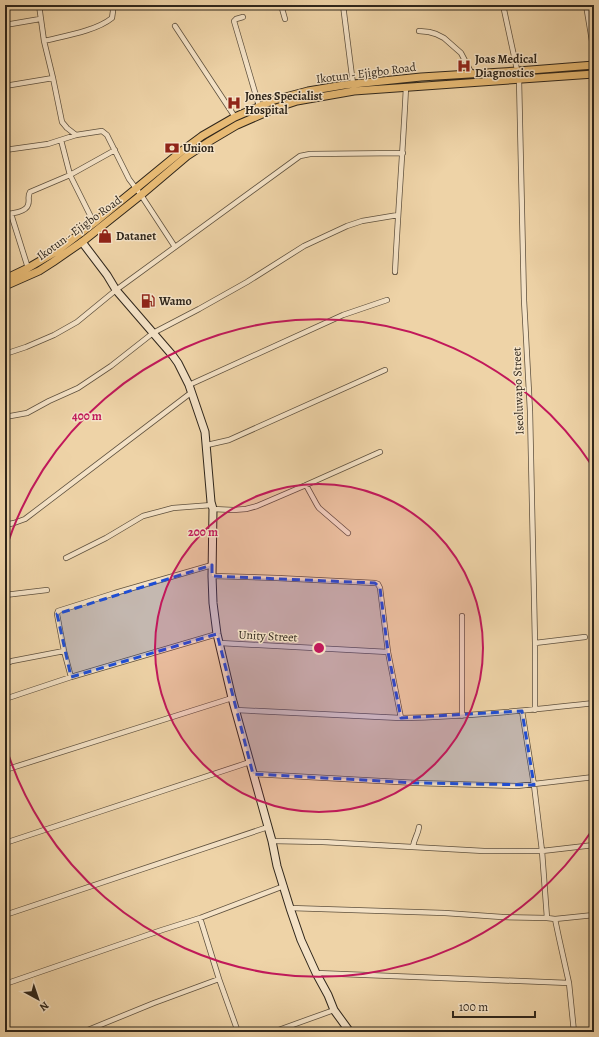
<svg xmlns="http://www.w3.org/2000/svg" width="599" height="1037" font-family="Alegreya,serif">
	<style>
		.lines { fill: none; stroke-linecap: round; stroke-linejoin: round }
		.street-casing { stroke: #5f513e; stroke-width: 6 }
		.secondary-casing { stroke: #2f261b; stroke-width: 9 }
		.primary-casing { stroke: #2f261b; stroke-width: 9 }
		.street { stroke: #f4e2c6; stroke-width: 4.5 }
		.secondary { stroke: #f4e2c6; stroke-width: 7 }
		.primary { stroke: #e7ba74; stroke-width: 7 }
		.marked { fill: #1d4ed8; fill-opacity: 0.2; stroke: #1d4ed8; stroke-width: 3; stroke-dasharray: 8 5; stroke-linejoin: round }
		.ring { fill: none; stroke: #c2185b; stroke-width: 2 }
		.labels { text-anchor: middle; stroke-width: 3; stroke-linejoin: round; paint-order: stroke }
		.poi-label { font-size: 12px; font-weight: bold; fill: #2f261b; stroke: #f4e2c6; text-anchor: start }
		.street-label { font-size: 12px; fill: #2f261b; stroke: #f4e2c6 }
		.centre { fill: #c2185b; stroke: #f4e2c6; stroke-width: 2 }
		.ring-label { font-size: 12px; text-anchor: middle; font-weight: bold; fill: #c2185b; stroke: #f4e2c6; stroke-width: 3; stroke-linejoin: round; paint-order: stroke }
	</style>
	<rect width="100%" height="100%" fill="#eed3a7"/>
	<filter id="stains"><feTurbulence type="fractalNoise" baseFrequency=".005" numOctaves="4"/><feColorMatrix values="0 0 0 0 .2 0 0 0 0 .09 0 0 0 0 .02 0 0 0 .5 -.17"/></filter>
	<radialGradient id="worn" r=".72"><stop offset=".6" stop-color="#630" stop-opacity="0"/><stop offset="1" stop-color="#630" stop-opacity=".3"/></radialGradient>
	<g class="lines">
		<defs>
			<path id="street" d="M 39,5 L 44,41 L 53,78 L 62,122 L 67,128 L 76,135
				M 281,5 L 285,19
				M 343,5 L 353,84
				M 503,5 L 519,79 L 524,300 L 530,411 L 535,643 L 535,710
				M 586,5 L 594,53
				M 243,17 L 236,19 L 234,21 L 259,106
				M 5,25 L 40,19
				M 175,26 L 235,117
				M 419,31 L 429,32 L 436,34 L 444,38 L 461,53 L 472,74
				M 44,41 C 64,36 96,31 112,18 L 113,11 L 112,5
				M 5,86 L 53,78
				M 61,140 L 70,175 L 94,223
				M 5,150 L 48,144 L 76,135 L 102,131 L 107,135 L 129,179 L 141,195 L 175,247
				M 5,214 C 11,214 26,212 28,205 C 30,200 27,197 30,192 L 70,175 L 115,150
				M 11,214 L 28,268
				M 395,272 C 398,210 403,149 406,87
				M 5,354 L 26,347 L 54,335 L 77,322 L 116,290 L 300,156 L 310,154 L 403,153
				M 189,385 L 343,315 L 387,300
				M 5,417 L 27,413 L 49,401 L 78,388 L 111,366 L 153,333 L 199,309 L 247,282 L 304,246 L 347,226 L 362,221 L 398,215
				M 207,445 L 229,440 L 385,370
				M 306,485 L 317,505 L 319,508 L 348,533
				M 213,509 L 233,510 L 246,509 L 257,506 L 306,485 L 380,452
				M 5,525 L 14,523 L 25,519 L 192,392
				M 66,558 L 106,538 L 143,516 L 173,508 L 212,505
				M 212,576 L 277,578 L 375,583 L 378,584 L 380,588 L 388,652 L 401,718
				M 5,595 L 47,590
				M 220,643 L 388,652
				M 535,643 L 585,637
				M 5,664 L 12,661 L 64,651
				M 71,677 L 64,651 L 57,614 L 58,611 L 115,593 L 212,565
				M 5,699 L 71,677 L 217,634
				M 236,710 L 401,718 C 466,717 530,710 594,703
				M 522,711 L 534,785 L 542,851 L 547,918
				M 462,716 L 462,616
				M 5,770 L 232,698
				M 253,774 L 417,783 L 517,786 L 594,777
				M 272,841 L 323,842 L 484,851 L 542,851 L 594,845
				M 5,843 L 250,762
				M 413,847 C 414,838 418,835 419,827
				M 290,908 L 445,913 L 502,917 L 547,918 L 555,919 L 594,915
				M 5,915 L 268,827
				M 200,918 L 219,979 L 238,1032
				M 555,919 L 559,938 L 569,983 L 574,1032
				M 316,973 L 569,983
				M 5,984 L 162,930 L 200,918 L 284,886
				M 83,1032 L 154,1003 L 219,979
				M 273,1032 L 334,1010"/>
			<path id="secondary" d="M 82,242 L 107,275 L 116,290 L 173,356 L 178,363 L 189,385 L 205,432 L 211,502 L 213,509 L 212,576 L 213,603 L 217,634 L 232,698 L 272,841 L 277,866 L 290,908 L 301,940 L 316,973 L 328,995 L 334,1010 L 350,1032"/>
			<path id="primary" d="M 5,279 L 28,268 L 57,251 L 94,223 L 183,150 L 202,136 L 235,117 L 274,100 L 308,91 L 344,85 L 421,77 L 518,71 L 594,65
				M 5,286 L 39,271 L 53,262 L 82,242 L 141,195 L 187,156 L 210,141 L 237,125 L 276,108 L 297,101 L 354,91 L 594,74"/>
		</defs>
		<use href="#street" class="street-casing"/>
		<use href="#secondary" class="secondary-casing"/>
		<use href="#primary" class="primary-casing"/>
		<use href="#street" class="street"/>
		<use href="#secondary" class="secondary"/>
		<use href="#primary" class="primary"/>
	</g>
	<path class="marked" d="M 212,565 L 212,576 L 375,583 L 380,588 L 388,652 L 401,718 L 522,711 L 534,785 L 417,783 L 253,774 L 217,634 L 71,677 L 57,614 Z"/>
	<circle cx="319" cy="648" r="164" fill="#c2185b" fill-opacity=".12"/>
	<g class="ring">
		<circle cx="319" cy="648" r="164"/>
		<path d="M593 829A328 328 0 0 1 5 744M5 552A328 328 0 0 1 593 467"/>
	</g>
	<defs>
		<symbol id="hospital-bare" viewBox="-9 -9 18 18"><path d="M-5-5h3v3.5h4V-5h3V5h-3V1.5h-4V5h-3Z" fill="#8f2418" stroke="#f4e2c6" stroke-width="2.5" paint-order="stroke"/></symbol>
		<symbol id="bank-bare" viewBox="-9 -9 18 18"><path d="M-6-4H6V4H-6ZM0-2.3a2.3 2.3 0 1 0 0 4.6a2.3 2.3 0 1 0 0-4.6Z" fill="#8f2418" stroke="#f4e2c6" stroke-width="2.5" paint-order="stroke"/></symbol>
		<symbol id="shop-bare" viewBox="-9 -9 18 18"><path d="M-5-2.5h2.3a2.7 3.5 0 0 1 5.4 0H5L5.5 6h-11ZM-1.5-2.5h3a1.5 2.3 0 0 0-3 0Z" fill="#8f2418" stroke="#f4e2c6" stroke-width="2.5" paint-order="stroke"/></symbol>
		<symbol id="fuel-bare" viewBox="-9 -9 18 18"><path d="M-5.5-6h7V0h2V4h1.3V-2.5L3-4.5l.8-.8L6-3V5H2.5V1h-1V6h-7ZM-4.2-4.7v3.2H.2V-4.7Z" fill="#8f2418" stroke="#f4e2c6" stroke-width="2.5" paint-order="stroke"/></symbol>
	</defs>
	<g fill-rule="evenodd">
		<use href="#hospital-bare" x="454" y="56" width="20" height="20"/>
		<use href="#hospital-bare" x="224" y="93" width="20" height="20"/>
		<use href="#bank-bare" x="162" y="138" width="20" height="20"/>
		<use href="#shop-bare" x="95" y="226" width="20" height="20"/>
		<use href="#fuel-bare" x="138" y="291" width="20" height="20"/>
	</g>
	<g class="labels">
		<g class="poi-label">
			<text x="475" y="63">Joas Medical<tspan x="475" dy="14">Diagnostics</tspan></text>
			<text x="245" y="100">Jones Specialist<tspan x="245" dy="14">Hospital</tspan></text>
			<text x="183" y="152">Union</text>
			<text x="116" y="240">Datanet</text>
			<text x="159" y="305">Wamo</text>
		</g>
		<g class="street-label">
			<text transform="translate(366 73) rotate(-7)" y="4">Ikotun - Ejigbo Road</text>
			<text transform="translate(79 228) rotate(-36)" y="4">Ikotun - Ejigbo Road</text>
			<text transform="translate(518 391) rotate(-92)" y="4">Iseoluwapo Street</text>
			<text transform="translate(268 636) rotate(3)" y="4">Unity Street</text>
		</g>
	</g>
	<circle cx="319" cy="648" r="6" class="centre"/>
	<g class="ring-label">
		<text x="87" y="420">400 m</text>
		<text x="203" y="536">200 m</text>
	</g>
	<rect width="599" height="1037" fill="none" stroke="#eed3a7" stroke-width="20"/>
	<rect x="6" y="6" width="587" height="1025" fill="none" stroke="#2f261b" stroke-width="2"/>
	<rect x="10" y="10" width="579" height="1017" fill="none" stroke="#2f261b"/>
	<g transform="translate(38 999) rotate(140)" stroke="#f4e2c6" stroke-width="3" paint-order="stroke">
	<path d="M0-3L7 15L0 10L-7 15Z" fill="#2f261b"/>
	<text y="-6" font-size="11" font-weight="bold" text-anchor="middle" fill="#2f261b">N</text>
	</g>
	<path d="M453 1011v6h82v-6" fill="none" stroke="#2f261b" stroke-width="2"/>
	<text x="459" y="1011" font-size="12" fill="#2f261b" stroke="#f4e2c6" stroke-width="3" paint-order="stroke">100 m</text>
	<rect width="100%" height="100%" filter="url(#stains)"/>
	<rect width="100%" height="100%" fill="url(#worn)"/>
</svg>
